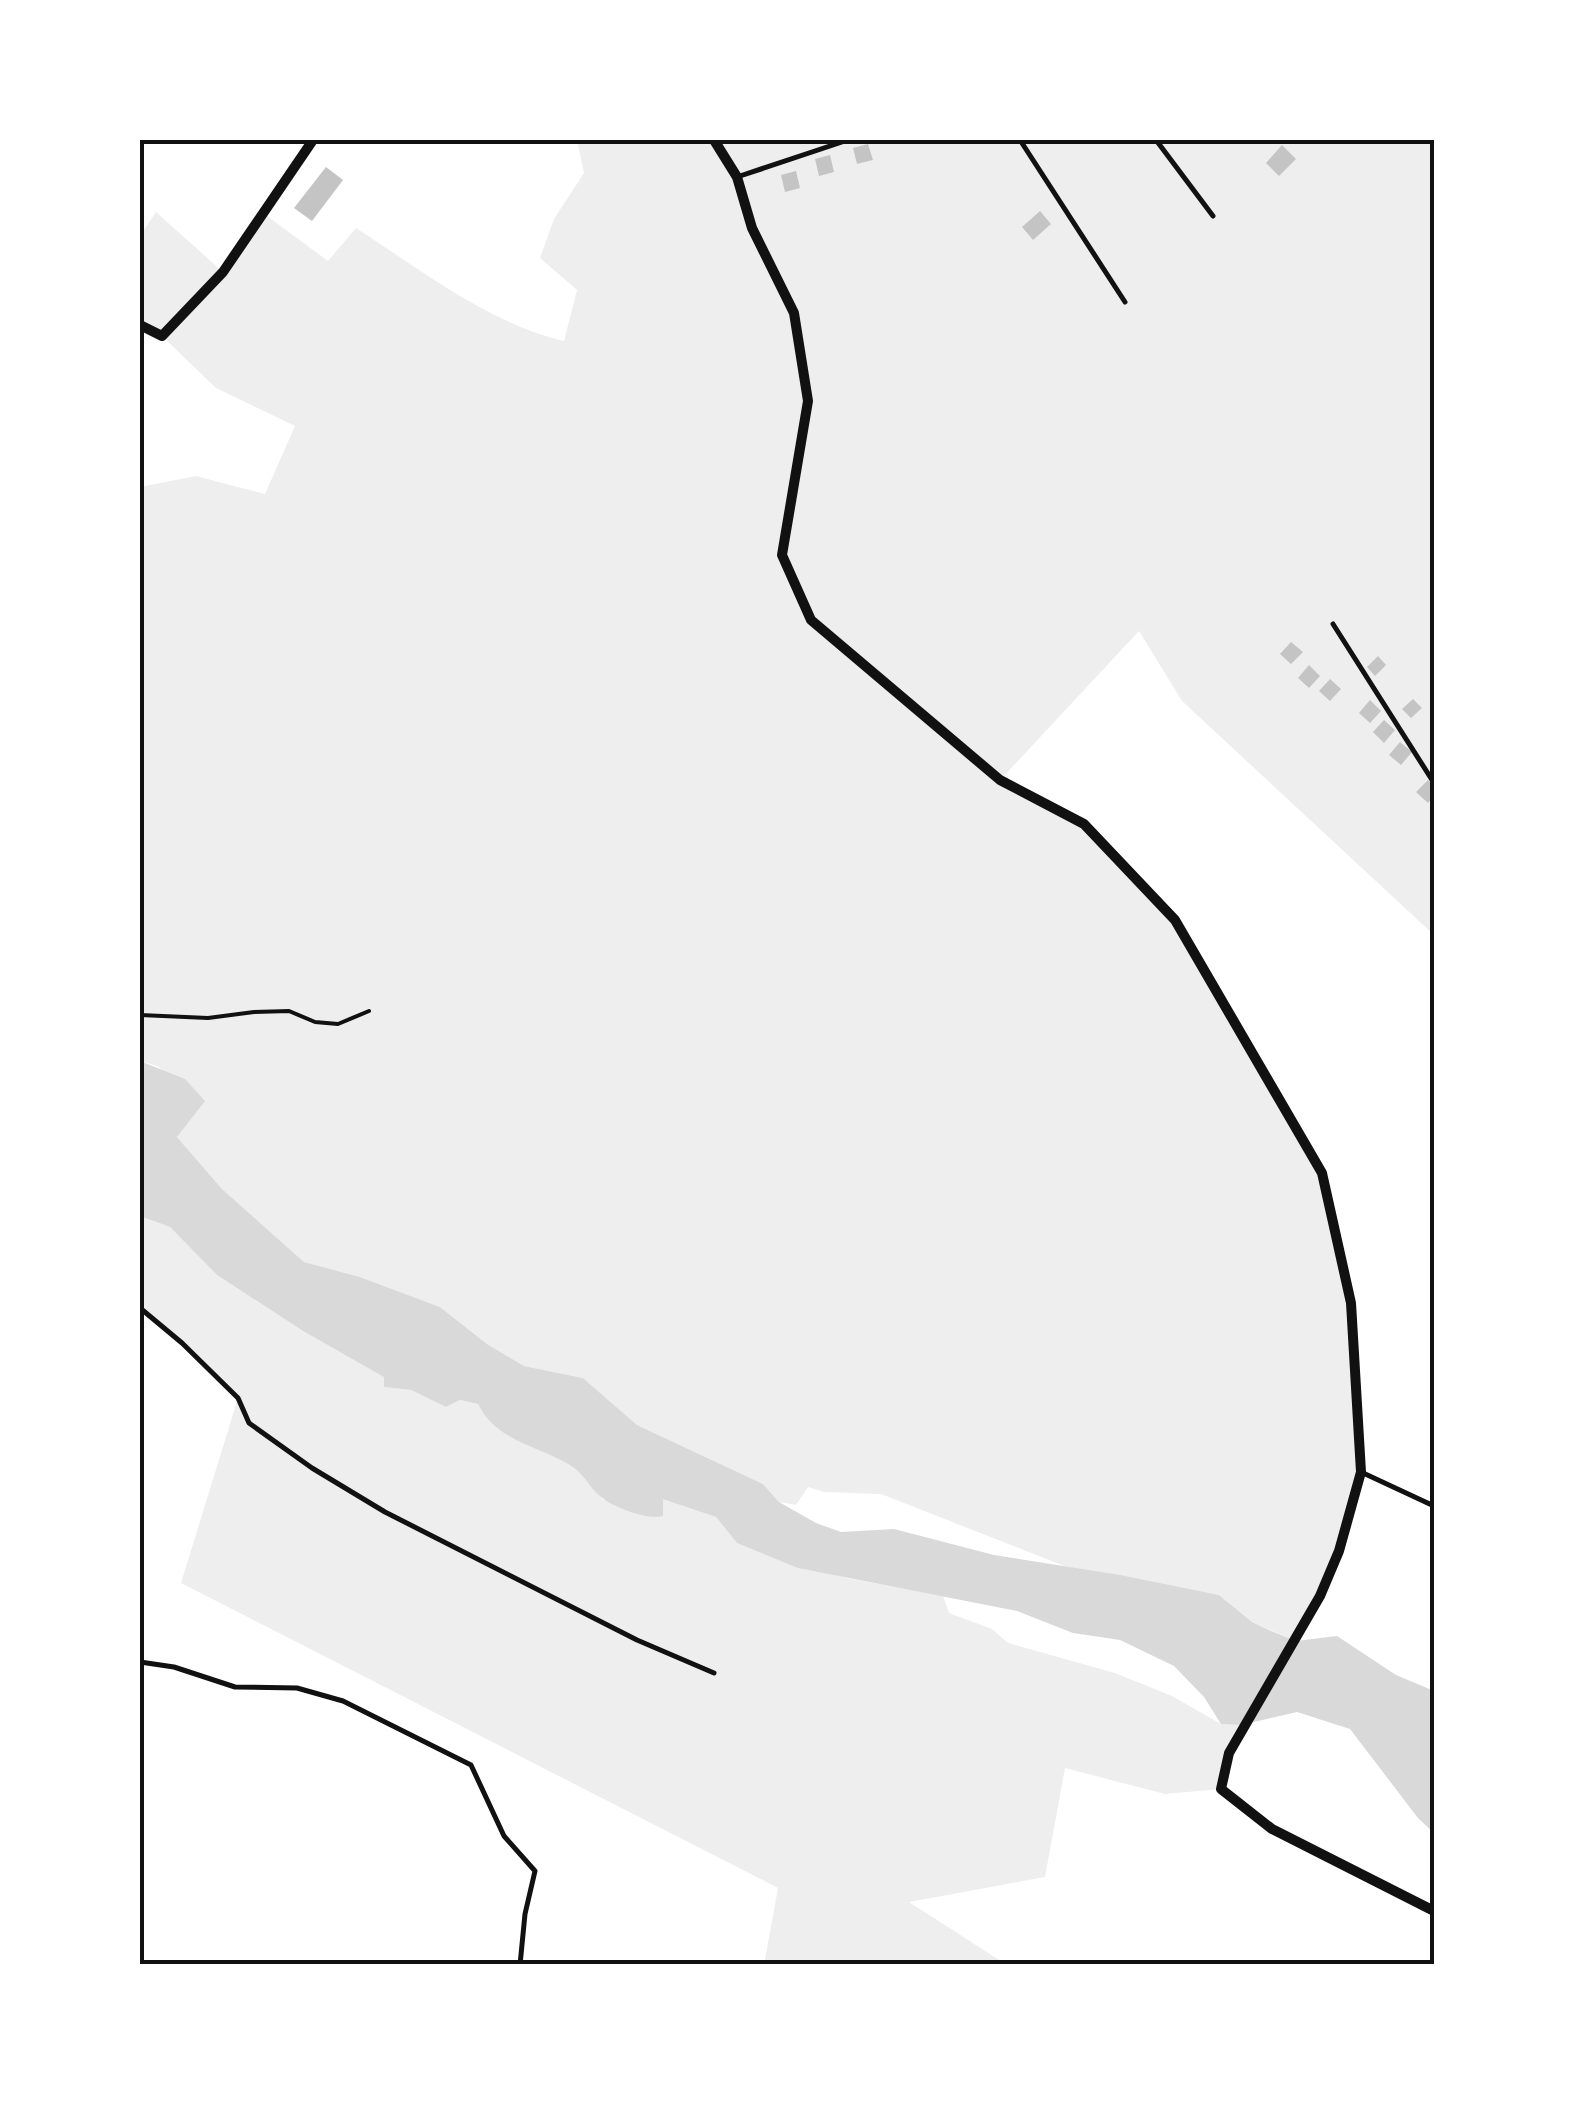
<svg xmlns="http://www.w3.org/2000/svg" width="1574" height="2105" font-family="'Nunito Sans',sans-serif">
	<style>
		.green { fill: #eee }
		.water { fill: #d9d9d9 }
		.building { fill: #c4c4c4 }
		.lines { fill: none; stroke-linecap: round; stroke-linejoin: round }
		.path { stroke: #111; stroke-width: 4 }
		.service { stroke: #111; stroke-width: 5 }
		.minor { stroke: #111; stroke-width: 10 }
		.neatline { fill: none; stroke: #111; stroke-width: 4 }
	</style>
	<rect width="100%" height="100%" fill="#fff"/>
	<path class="green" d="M 577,140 L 1434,140 L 1434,935 L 1182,701 L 1139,631 L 1001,779 L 1084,824 L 1175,920 L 1322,1173 L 1351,1303 L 1361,1472 L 1320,1596 L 1296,1641 L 1252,1622 L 1219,1595 L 1067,1567 L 881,1494 L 824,1492 L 808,1487 L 796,1505 L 779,1502 L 763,1484 L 637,1425 L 583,1378 L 524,1366 L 487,1344 L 440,1307 L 360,1277 L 304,1262 L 222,1189 L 177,1137 L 204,1100 L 157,1066 L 140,1061 L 140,487 L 196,476 L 265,494 L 295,426 L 216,388 L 162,336 L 140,325 L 140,236 L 156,212 L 223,272 L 263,213 L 328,261 L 356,228 C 421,270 488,323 564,341 L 577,290 L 540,258 L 554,219 L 584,173 Z
		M 140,1216 L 170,1227 L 217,1275 L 303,1331 L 385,1377 L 384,1387 L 411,1390 L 446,1407 L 460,1400 L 478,1404 C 500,1448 544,1442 576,1469 C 586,1477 595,1490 603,1500 L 662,1498 L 716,1517 L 737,1543 L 846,1578 L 943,1596 L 949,1613 L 992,1629 L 1008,1643 L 1115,1673 L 1172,1696 L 1221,1724 L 1241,1725 L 1221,1789 L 1165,1794 L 1065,1768 L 1045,1877 L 909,1902 L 1007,1965 L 764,1965 L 778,1888 L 181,1583 L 238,1398 L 182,1343 L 140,1308 Z"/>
	<path class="water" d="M 140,1061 L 185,1079 L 205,1101 L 177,1137 L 222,1189 L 304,1262 L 360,1277 L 440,1307 L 487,1344 L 524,1366 L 583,1378 L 637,1425 L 763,1484 L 779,1502 L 816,1523 L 841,1532 L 894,1529 L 994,1555 L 1120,1575 L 1219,1595 L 1252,1622 L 1269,1630 L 1296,1641 L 1337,1636 L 1396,1675 L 1434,1691 L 1434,1833 L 1418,1818 L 1350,1729 L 1297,1712 L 1241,1725 L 1221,1724 L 1204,1697 L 1174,1666 L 1120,1640 L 1073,1633 L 1017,1611 L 798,1568 L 737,1543 L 716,1517 L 663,1499 L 663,1516 C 648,1520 619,1509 605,1500 C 592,1492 585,1475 573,1467 C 539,1445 497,1443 478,1404 L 460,1400 L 446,1407 L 411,1390 L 384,1387 L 384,1377 L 303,1331 L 217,1275 L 170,1227 L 140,1216 Z"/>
	<path class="building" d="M 868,144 L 873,160 L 857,164 L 853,148 Z
		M 1282,145 L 1296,159 L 1279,176 L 1266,163 Z
		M 830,155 L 834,172 L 819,176 L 815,159 Z
		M 326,167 L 343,180 L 312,221 L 294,208 Z
		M 796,171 L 800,188 L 785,192 L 781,175 Z
		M 1040,211 L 1051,224 L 1033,240 L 1022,227 Z
		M 1291,642 L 1303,652 L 1291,664 L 1280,654 Z
		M 1378,656 L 1386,665 L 1375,676 L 1367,667 Z
		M 1309,665 L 1320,676 L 1309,688 L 1298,678 Z
		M 1330,679 L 1341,689 L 1330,701 L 1319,691 Z
		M 1413,699 L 1422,708 L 1411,718 L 1402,709 Z
		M 1370,700 L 1381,711 L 1370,723 L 1359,713 Z
		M 1384,720 L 1395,730 L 1384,743 L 1373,732 Z
		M 1400,742 L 1412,752 L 1401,765 L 1389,755 Z
		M 1428,780 L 1434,786 L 1434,796 L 1428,803 L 1416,792 Z"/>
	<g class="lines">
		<path class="path" d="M 140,1015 L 208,1018 L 254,1012 L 289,1011 L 315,1022 L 338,1024 L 369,1011"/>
		<path class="service" d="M 1020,140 L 1125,302
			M 1156,140 L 1213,216
			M 737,177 L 848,140
			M 1333,624 L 1434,783
			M 140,1308 L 182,1343 L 238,1398 L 249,1423 L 312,1468 L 385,1512 L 637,1640 L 714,1673
			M 1361,1472 L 1434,1506
			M 140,1662 L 174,1667 L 235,1687 L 297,1688 L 343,1701 L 471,1765 L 504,1836 L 535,1871 L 525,1914 L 520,1965"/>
		<path class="minor" d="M 714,140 L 737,177 L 752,228 L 794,313 L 808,401 L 782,555 L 811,620 L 1000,780 L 1084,824 L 1175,920 L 1322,1173 L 1351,1303 L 1361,1472 L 1339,1551 L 1320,1596 L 1229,1753 L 1221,1789 L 1272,1829 L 1434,1911
			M 140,325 L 162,336 L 223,272 L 313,140"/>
	</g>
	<rect width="1574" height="2105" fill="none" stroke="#ffffff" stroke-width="285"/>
	<rect x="142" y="142" width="1290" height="1820" class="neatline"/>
</svg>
